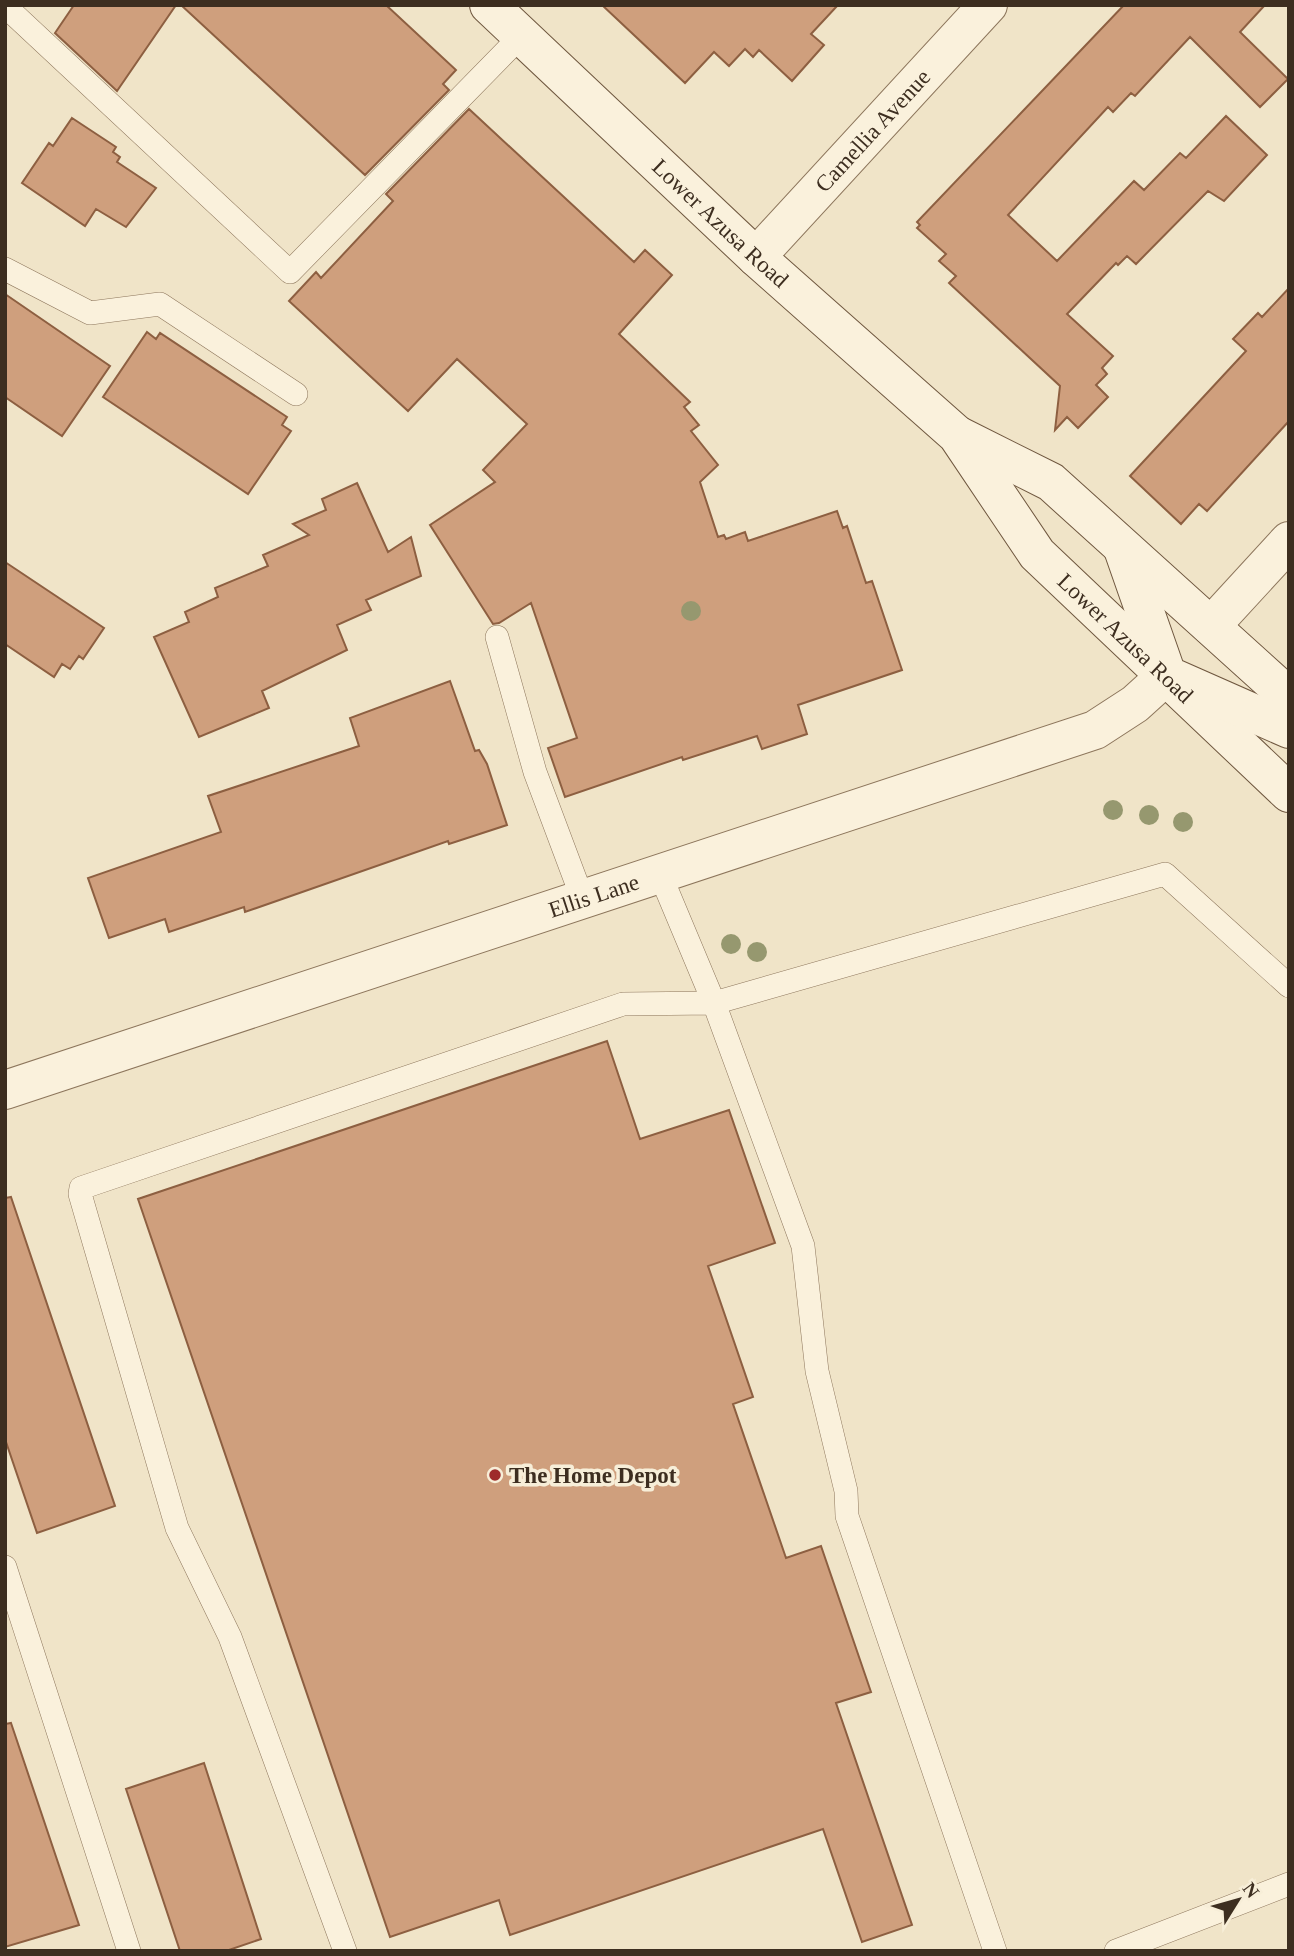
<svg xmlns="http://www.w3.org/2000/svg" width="1294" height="1956" font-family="'Times New Roman',serif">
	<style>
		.building { fill: #cf9f7d; stroke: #8d5f41; stroke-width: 2 }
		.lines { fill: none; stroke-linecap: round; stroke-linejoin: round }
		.lane-casing { stroke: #8d765c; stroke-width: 24 }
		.street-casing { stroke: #8d765c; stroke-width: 40 }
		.secondary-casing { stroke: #6f573f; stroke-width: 40 }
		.lane { stroke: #faf1dc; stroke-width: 23 }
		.street { stroke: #faf1dc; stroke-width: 38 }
		.secondary { stroke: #faf1dc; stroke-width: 38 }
		.tree { fill: #96986f }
		.poi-dot { fill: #9e2a2b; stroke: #f7eed8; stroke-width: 2.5 }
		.labels { text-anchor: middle; stroke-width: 7; stroke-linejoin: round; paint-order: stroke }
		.street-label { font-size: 23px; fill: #3d2e20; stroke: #f7eed8 }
		.poi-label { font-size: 23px; font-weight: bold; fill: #3d2e20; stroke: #f7eed8; text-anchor: start }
	</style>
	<rect width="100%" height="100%" fill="#f0e4c8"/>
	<path class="building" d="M 74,5 L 176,5 L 117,91 L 55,33 Z
		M 181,5 L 386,5 L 456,70 L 443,84 L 449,90 L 365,175 Z
		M 602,5 L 838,5 L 811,34 L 824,45 L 792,81 L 759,50 L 753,57 L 745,49 L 729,66 L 714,52 L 685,83 Z
		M 1124,5 L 1265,5 L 1240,32 L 1288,79 L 1260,107 L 1190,37 L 1135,96 L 1131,93 L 1113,112 L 1108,107 L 1008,215 L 1057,261 L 1134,181 L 1144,190 L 1180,153 L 1186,158 L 1226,116 L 1267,155 L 1224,201 L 1208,191 L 1136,264 L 1127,256 L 1118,265 L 1116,263 L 1067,314 L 1113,356 L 1102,368 L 1107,374 L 1096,385 L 1108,397 L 1078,428 L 1067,417 L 1055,430 L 1060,386 L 949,283 L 956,276 L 939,261 L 946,254 L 917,228 L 920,225 L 917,222 Z
		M 469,109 L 634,262 L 645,250 L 672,275 L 619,334 L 690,402 L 684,407 L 699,425 L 691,431 L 718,465 L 700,482 L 718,537 L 724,535 L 726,539 L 745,532 L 748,541 L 837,511 L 843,528 L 847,526 L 866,583 L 872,581 L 902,670 L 798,705 L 807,734 L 762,749 L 757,736 L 683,760 L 682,757 L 565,797 L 548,748 L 577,738 L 531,603 L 499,623 L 493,624 L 430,525 L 495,482 L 483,470 L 527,424 L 457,359 L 408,411 L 289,301 L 316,272 L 321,278 L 393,201 L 386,194 Z
		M 72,118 L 116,147 L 113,152 L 120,157 L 117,162 L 156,188 L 126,227 L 96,209 L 85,226 L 22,183 L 49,143 L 53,146 Z
		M 1289,288 L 1289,421 L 1207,511 L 1199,504 L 1181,524 L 1130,476 L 1246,351 L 1233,339 L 1258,313 L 1262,317 Z
		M 5,294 L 110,366 L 62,436 L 5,397 Z
		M 147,332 L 156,339 L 160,333 L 287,417 L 282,425 L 291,431 L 248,494 L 103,397 Z
		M 357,483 L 388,552 L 411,537 L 421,576 L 366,600 L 371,610 L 337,625 L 347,650 L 262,691 L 269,708 L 199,737 L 154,637 L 189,622 L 185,612 L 218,597 L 215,588 L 268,566 L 263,555 L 309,535 L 293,524 L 326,510 L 322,499 Z
		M 5,562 L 104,628 L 83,659 L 79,656 L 70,669 L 62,664 L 54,677 L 5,644 Z
		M 450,681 L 475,751 L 479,750 L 487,764 L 507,825 L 449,844 L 448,841 L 245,912 L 244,907 L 169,932 L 165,919 L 109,938 L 88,878 L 221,832 L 208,796 L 359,746 L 350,718 Z
		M 607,1041 L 640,1139 L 729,1110 L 775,1243 L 708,1266 L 753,1397 L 733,1404 L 786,1558 L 821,1546 L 871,1692 L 836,1703 L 912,1925 L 862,1942 L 823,1829 L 510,1935 L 499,1900 L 390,1937 L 138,1199 Z
		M 11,1197 L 115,1506 L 37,1533 L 5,1439 L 5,1198 Z
		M 11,1723 L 79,1925 L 5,1947 L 5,1724 Z
		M 204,1763 L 261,1939 L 226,1951 L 180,1951 L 126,1789 Z"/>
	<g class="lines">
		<defs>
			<path id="lane" d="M 5,6 L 290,272 L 521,36
				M 5,269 L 90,313 L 160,304 L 296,394
				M 497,637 L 535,772 L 583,900
				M 660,874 L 714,1003 L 1165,874 L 1289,986
				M 5,1567 L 129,1951
				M 345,1951 L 230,1637 L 177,1528 L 80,1194 L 81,1188 L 623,1004 L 714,1003 L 803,1246 L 817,1371 L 846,1491 L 847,1516 L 995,1951
				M 1116,1951 L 1289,1884"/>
			<g id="street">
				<path id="s1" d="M 756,257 L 988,5"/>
				<path d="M 1211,626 L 1289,541"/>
				<path id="s2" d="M 5,1090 L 1095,730 L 1135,704 L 1167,675"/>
			</g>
			<g id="secondary">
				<path id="s3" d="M 489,5 L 756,257 L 957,435 L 1037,554 L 1289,793"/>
				<path d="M 959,436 L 1051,482 L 1289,697"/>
				<path d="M 1123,549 L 1167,675 L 1289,729"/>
			</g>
		</defs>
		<use href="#lane" class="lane-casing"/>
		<use href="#street" class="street-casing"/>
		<use href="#secondary" class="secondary-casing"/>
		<use href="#lane" class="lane"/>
		<use href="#street" class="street"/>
		<use href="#secondary" class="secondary"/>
	</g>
	<g class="tree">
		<circle cx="691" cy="611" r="10"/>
		<circle cx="1113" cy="810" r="10"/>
		<circle cx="1149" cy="815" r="10"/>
		<circle cx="1183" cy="822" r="10"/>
		<circle cx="731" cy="944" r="10"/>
		<circle cx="757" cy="952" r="10"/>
	</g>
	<circle class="poi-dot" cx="495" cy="1475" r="7"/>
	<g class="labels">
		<g class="street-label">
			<text dy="8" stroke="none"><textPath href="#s1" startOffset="172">Camellia Avenue</textPath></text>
			<text dy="8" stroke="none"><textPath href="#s3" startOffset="318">Lower Azusa Road</textPath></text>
			<text dy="8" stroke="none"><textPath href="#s3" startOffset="901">Lower Azusa Road</textPath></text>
			<text dy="8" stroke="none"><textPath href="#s2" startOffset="620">Ellis Lane</textPath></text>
		</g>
		<g class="poi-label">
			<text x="509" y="1483">The Home Depot</text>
		</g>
	</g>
	<rect width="1294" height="1956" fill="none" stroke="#3d2e20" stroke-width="14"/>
	<g transform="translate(1238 1900) rotate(53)" stroke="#f7eed8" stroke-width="5" paint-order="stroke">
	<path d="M0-5L12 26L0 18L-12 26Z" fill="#3d2e20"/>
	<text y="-10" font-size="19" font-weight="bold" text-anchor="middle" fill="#3d2e20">N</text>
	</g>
</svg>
